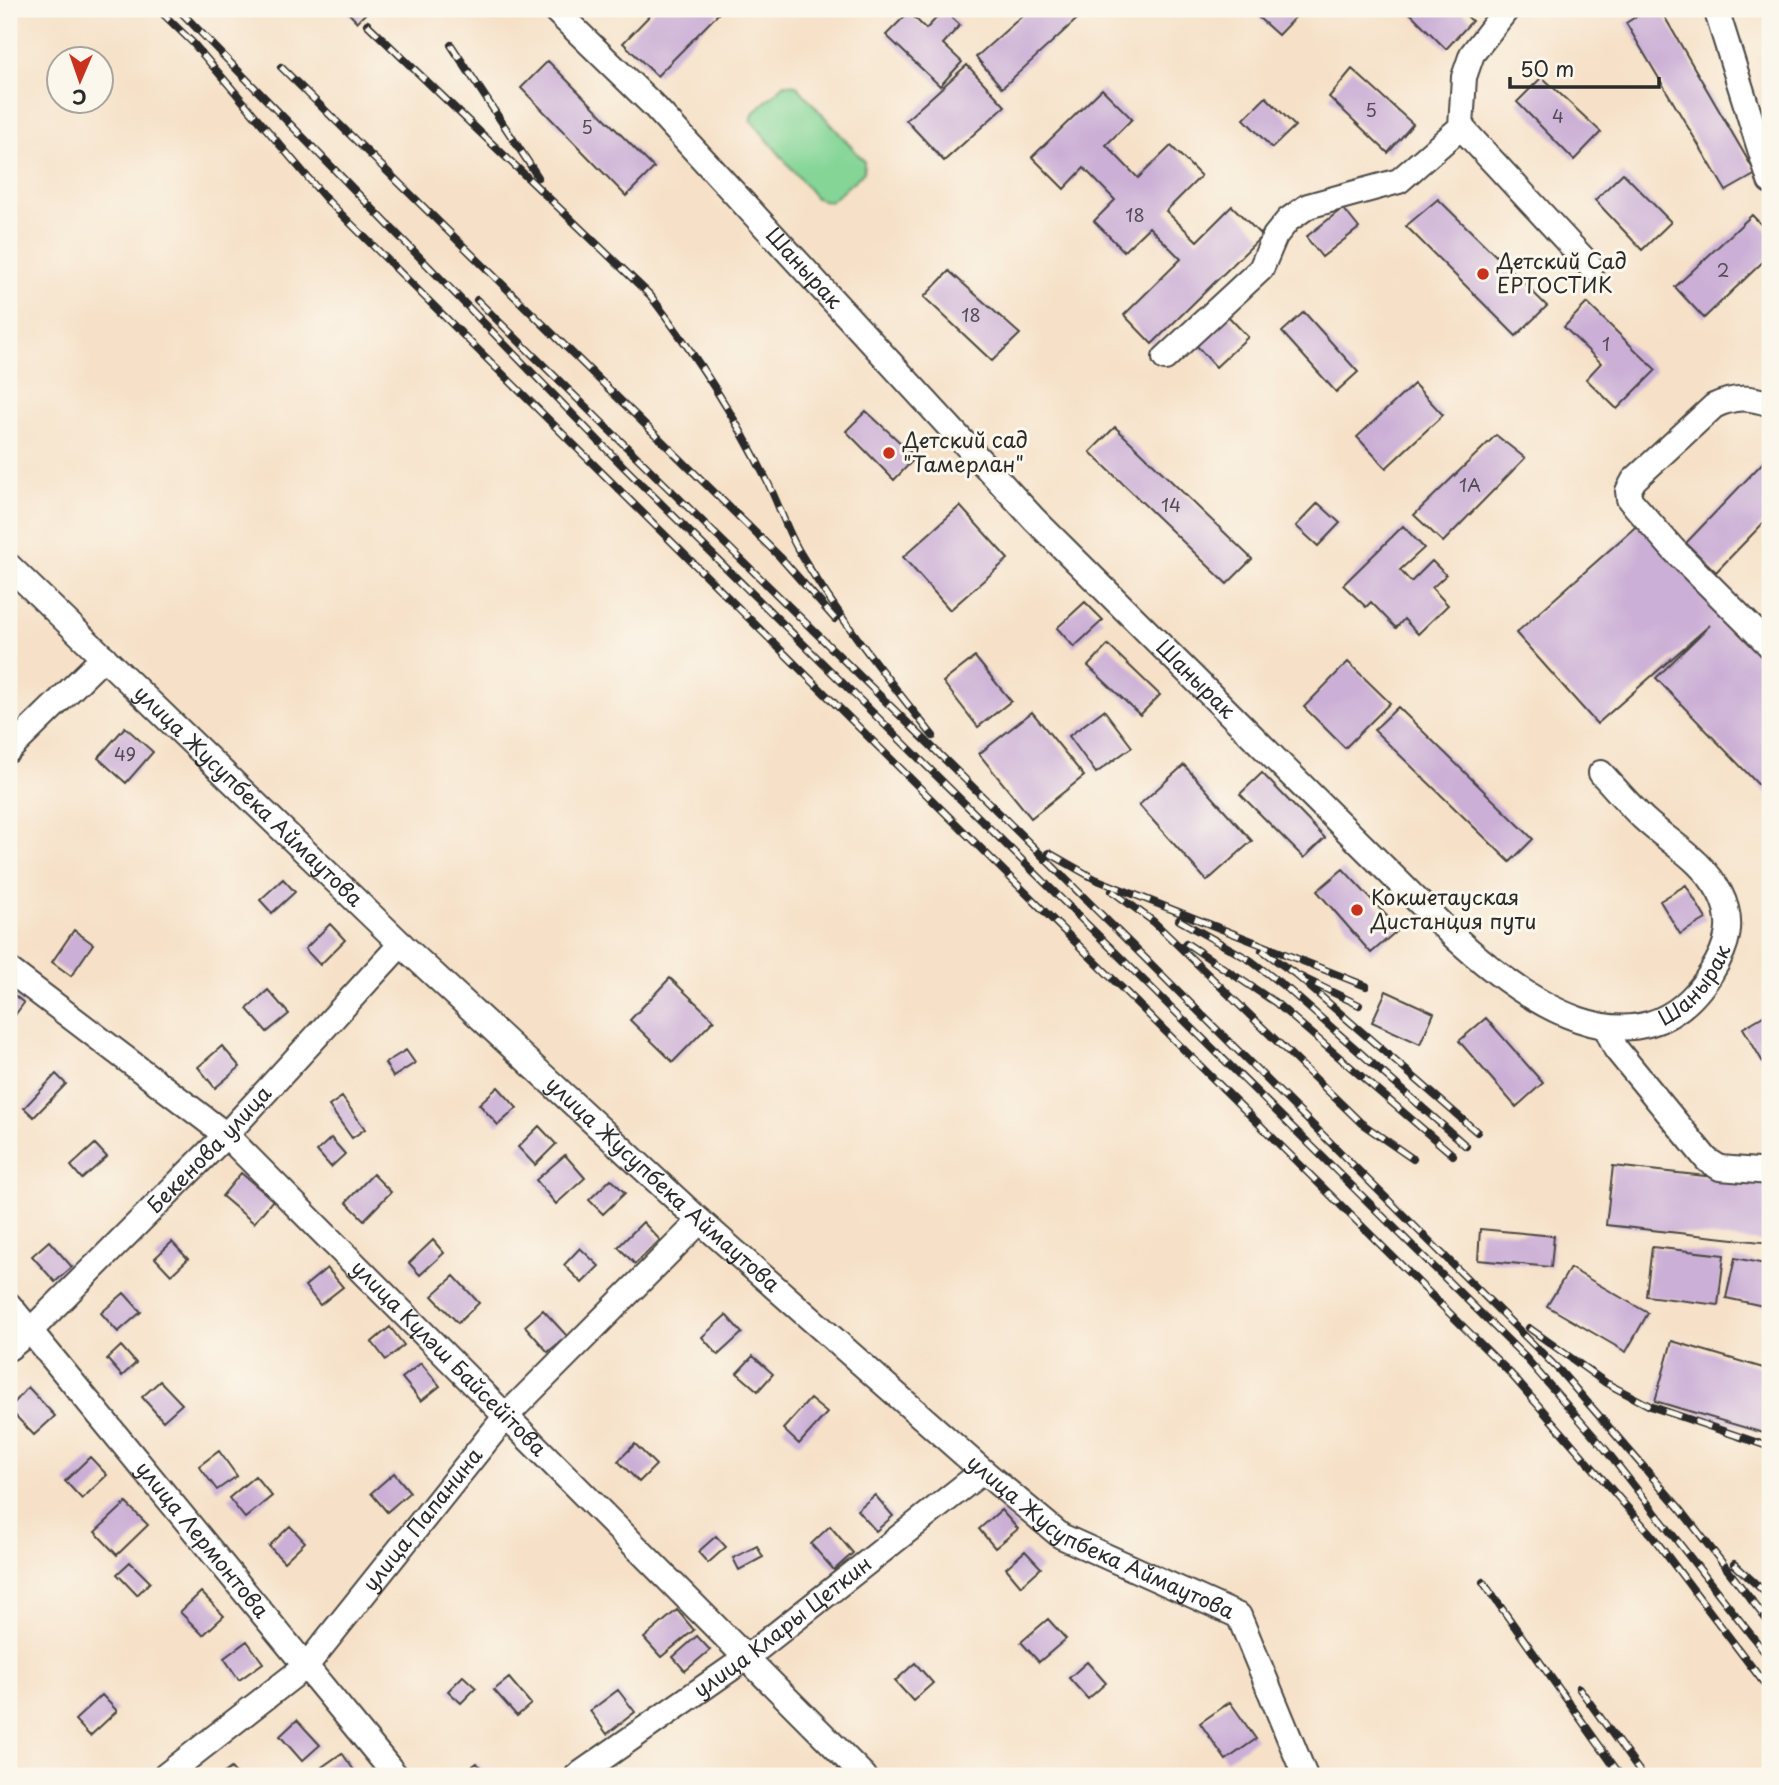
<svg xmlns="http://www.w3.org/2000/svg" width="1779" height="1785" font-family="'Playpen Sans',sans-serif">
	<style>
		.green { fill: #84d596; stroke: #588060; stroke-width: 2 }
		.building { fill: #cbafd6 }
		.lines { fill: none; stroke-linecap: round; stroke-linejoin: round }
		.minor-casing { stroke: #494643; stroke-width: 28 }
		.minor { stroke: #fff; stroke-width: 24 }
		.rail-casing { stroke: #2b2b2b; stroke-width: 8 }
		.rail { stroke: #fbf7ec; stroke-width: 5; stroke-dasharray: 16; stroke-linecap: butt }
		.poi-dot { fill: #c8321e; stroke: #fbf7ec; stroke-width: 2.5 }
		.labels { text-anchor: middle; stroke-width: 6; stroke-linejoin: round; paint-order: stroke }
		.number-label { font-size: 18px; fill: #534c56 }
		.poi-label { font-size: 21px; fill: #2b2b2b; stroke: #fbf7ec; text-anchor: start }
		.street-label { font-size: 21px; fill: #2b2b2b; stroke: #fbf7ec }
	</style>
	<rect width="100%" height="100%" fill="#fbf7ec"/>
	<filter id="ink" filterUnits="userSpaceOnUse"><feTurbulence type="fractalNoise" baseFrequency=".0143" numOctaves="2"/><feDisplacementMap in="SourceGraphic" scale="14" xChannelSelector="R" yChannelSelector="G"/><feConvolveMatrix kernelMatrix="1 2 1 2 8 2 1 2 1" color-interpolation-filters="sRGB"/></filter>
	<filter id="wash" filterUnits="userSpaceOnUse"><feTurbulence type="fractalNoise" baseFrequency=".00686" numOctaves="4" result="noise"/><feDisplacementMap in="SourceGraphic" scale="28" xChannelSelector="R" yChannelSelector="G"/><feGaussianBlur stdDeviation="1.57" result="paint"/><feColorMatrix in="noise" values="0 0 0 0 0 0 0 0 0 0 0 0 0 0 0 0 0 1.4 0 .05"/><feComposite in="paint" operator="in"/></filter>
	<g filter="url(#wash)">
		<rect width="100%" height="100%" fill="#f6e1c8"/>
		<path class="green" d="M 785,84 L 796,85 L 864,161 L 864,172 L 830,202 L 816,198 L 751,120 L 754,112 Z"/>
		<g id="blocks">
			<path class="building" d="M 345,9 L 370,9 L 357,22 Z
				M 656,9 L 723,9 L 657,76 L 623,43 Z
				M 1030,9 L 1088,9 L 1002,88 L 976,57 Z
				M 1249,9 L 1297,9 L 1300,12 L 1278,35 Z
				M 1406,9 L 1460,9 L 1472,21 L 1446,49 Z
				M 1648,9 L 1660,9 L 1756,174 L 1726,191 L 1626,23 Z
				M 944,10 L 960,25 L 943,44 L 962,62 L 940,86 L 886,35 L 909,12 L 926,29 Z
				M 548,61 L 654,168 L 626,196 L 521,88 Z
				M 967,65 L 1005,106 L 944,161 L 906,120 Z
				M 1352,69 L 1413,124 L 1388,153 L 1329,97 Z
				M 1542,77 L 1601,132 L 1574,160 L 1517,102 Z
				M 1102,89 L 1132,119 L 1106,145 L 1138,178 L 1171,146 L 1201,176 L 1166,211 L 1197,241 L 1232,206 L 1262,236 L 1152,344 L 1124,315 L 1181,259 L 1149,227 L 1124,251 L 1094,221 L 1115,200 L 1084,168 L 1064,189 L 1032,157 Z
				M 1266,97 L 1295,126 L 1272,148 L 1244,119 Z
				M 1623,173 L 1671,222 L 1642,250 L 1595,200 Z
				M 1438,199 L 1547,306 L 1516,336 L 1406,226 Z
				M 1343,208 L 1359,228 L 1322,257 L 1306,237 Z
				M 1752,215 L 1770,234 L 1770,255 L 1704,318 L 1675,287 Z
				M 949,271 L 1020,334 L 992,361 L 924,297 Z
				M 1587,303 L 1656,370 L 1617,409 L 1586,379 L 1601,363 L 1564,327 Z
				M 1304,312 L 1358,372 L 1336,392 L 1282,332 Z
				M 1228,316 L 1248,337 L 1216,367 L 1196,345 Z
				M 1414,384 L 1443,415 L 1386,468 L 1357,437 Z
				M 866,411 L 916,457 L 894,480 L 846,431 Z
				M 1115,427 L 1252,559 L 1227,584 L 1090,452 Z
				M 1496,435 L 1525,458 L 1443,542 L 1414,515 Z
				M 1770,455 L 1770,516 L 1716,572 L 1686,543 Z
				M 1318,503 L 1340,523 L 1318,546 L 1296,526 Z
				M 960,506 L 1008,559 L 950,610 L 903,557 Z
				M 1641,522 L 1770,664 L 1770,797 L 1656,678 L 1710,625 L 1597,724 L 1516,633 Z
				M 1403,526 L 1424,548 L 1400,570 L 1411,582 L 1432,561 L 1446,575 L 1432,588 L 1448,605 L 1418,634 L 1404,619 L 1396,628 L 1371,602 L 1366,607 L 1343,585 Z
				M 1085,602 L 1103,620 L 1074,647 L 1057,628 Z
				M 1108,645 L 1160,695 L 1140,715 L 1088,666 Z
				M 975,657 L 1011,701 L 978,727 L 943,682 Z
				M 1348,662 L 1390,703 L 1345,748 L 1304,707 Z
				M 1398,707 L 1533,839 L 1510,862 L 1374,730 Z
				M 1104,710 L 1132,747 L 1096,773 L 1069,736 Z
				M 1032,712 L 1084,776 L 1031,818 L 979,754 Z
				M 125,727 L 153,752 L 126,783 L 98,758 Z
				M 1184,765 L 1252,841 L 1207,881 L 1139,805 Z
				M 1262,773 L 1325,838 L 1304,858 L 1240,794 Z
				M 1343,869 L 1399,929 L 1371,953 L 1317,891 Z
				M 283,879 L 295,892 L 272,913 L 260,900 Z
				M 1686,885 L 1706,919 L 1680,934 L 1660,901 Z
				M 330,924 L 345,940 L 320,965 L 305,949 Z
				M 74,930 L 93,944 L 71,976 L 52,962 Z
				M 670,978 L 714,1020 L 673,1062 L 630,1020 Z
				M 268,990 L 289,1014 L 267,1032 L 247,1009 Z
				M 9,991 L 24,1003 L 9,1023 Z
				M 1386,991 L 1434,1013 L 1420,1044 L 1372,1022 Z
				M 1770,1012 L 1770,1070 L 1768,1071 L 1743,1028 Z
				M 1486,1018 L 1543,1083 L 1516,1107 L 1459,1041 Z
				M 222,1046 L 240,1067 L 215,1088 L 198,1067 Z
				M 406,1050 L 415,1063 L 393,1077 L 385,1063 Z
				M 56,1074 L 66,1084 L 34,1117 L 24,1108 Z
				M 498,1087 L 517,1108 L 498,1125 L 479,1104 Z
				M 342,1097 L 365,1129 L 352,1138 L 329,1106 Z
				M 539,1126 L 556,1144 L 535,1165 L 518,1147 Z
				M 331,1138 L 345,1154 L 331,1167 L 317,1151 Z
				M 95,1144 L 107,1157 L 82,1179 L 71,1166 Z
				M 565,1155 L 585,1178 L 556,1204 L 536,1180 Z
				M 1613,1166 L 1770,1183 L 1770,1243 L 1606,1225 Z
				M 241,1173 L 273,1200 L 254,1223 L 222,1196 Z
				M 373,1174 L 391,1192 L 364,1220 L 346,1202 Z
				M 611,1179 L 625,1193 L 603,1214 L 589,1200 Z
				M 643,1222 L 660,1240 L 635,1264 L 618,1247 Z
				M 1480,1229 L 1554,1236 L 1551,1267 L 1478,1260 Z
				M 433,1240 L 444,1253 L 420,1275 L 409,1263 Z
				M 49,1241 L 72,1267 L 55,1282 L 32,1256 Z
				M 172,1242 L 188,1259 L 171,1275 L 155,1258 Z
				M 1652,1247 L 1724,1255 L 1718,1305 L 1646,1296 Z
				M 580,1248 L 599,1266 L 582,1283 L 564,1265 Z
				M 1735,1258 L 1770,1265 L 1768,1307 L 1726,1298 Z
				M 327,1268 L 343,1287 L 320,1305 L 305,1286 Z
				M 1570,1268 L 1648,1313 L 1626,1352 L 1547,1306 Z
				M 454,1276 L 479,1303 L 458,1323 L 432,1296 Z
				M 124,1293 L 141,1312 L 118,1332 L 101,1313 Z
				M 543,1310 L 567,1336 L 548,1352 L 525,1326 Z
				M 726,1315 L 742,1333 L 718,1355 L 702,1337 Z
				M 390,1327 L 404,1345 L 386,1360 L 372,1342 Z
				M 1672,1341 L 1770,1370 L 1770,1435 L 1655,1401 Z
				M 121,1346 L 136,1363 L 122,1376 L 107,1359 Z
				M 753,1356 L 773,1374 L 758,1391 L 737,1373 Z
				M 421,1363 L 440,1386 L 421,1401 L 402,1378 Z
				M 160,1381 L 182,1404 L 163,1421 L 142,1397 Z
				M 28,1387 L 55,1416 L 34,1435 L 9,1409 Z
				M 810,1399 L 827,1413 L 799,1444 L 783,1429 Z
				M 635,1444 L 656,1465 L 639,1482 L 618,1461 Z
				M 219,1451 L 237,1476 L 217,1490 L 199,1466 Z
				M 90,1457 L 107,1475 L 82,1499 L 65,1481 Z
				M 394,1473 L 410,1492 L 387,1512 L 371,1493 Z
				M 255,1476 L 272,1496 L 245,1518 L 229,1498 Z
				M 875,1495 L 893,1516 L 876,1531 L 857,1510 Z
				M 126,1503 L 148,1525 L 117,1555 L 95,1532 Z
				M 1001,1510 L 1018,1529 L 995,1548 L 979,1529 Z
				M 290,1526 L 305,1542 L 284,1562 L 269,1546 Z
				M 830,1526 L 853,1553 L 834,1570 L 811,1544 Z
				M 716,1536 L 726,1547 L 708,1563 L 698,1552 Z
				M 757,1546 L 763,1557 L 739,1570 L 733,1558 Z
				M 1025,1551 L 1041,1568 L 1021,1586 L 1006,1568 Z
				M 130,1562 L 150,1582 L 137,1595 L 117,1574 Z
				M 201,1592 L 224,1616 L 203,1635 L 180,1612 Z
				M 677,1610 L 694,1630 L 661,1657 L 644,1638 Z
				M 1048,1619 L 1066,1639 L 1039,1662 L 1021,1642 Z
				M 697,1636 L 710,1650 L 685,1671 L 673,1657 Z
				M 247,1641 L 263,1663 L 239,1680 L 224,1658 Z
				M 1087,1662 L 1106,1683 L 1088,1699 L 1069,1678 Z
				M 915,1663 L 933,1683 L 913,1701 L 895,1681 Z
				M 463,1676 L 476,1688 L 461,1703 L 448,1691 Z
				M 509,1678 L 531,1704 L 517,1716 L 494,1690 Z
				M 618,1690 L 635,1712 L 607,1734 L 590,1711 Z
				M 102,1695 L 117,1711 L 90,1736 L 75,1720 Z
				M 1230,1702 L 1256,1739 L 1226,1760 L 1200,1723 Z
				M 297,1720 L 320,1745 L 302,1761 L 280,1736 Z
				M 342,1753 L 358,1776 L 328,1776 L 322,1767 Z
				M 477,1763 L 487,1776 L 459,1776 Z
				M 231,1768 L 238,1776 L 220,1776 Z"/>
		</g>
	</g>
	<g filter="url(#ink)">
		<use href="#blocks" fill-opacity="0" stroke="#494643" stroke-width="2"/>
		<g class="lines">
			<defs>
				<g id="minor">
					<path id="s1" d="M 554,9 L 655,107 L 1034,519 L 1448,931 C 1518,997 1639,1087 1711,973 C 1728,946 1735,922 1720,893 C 1702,859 1671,844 1644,819 C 1629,805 1615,788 1601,773"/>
					<path d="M 1716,9 L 1770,181"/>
					<path d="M 1461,127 L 1591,267"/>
					<path d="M 1165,358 L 1261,269 L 1275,236 L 1288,220 L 1308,206 L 1399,181 L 1461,127 L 1464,77 L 1472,54 L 1507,9"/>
					<path d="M 1770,404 C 1749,397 1735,396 1714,406 L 1634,480 L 1628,491 L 1629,499 L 1673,549 L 1770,646"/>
					<path id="s2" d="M 9,566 L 401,944 L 700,1221 L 983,1471 L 1061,1536 L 1239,1616 L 1305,1776"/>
					<path d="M 9,750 L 104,657"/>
					<path id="s3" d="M 9,970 L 226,1135 L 864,1776"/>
					<path d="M 1606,1027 L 1616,1049 L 1707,1160 L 1720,1168 L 1770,1172"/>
					<path id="s4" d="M 9,1305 L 396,1776"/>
					<path id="s5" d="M 9,1348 L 30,1331 L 226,1135 L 401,944"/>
					<path id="s6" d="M 165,1776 L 306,1666 L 506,1416 L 700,1221"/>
					<path id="s7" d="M 577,1776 L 746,1658 L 983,1471"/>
				</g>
			</defs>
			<use href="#minor" class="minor-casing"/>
			<use href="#minor" class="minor"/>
			<defs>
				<path id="rail" d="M 158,9 L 193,43 L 327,200 L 1510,1373 L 1653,1537 L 1770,1691
					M 178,9 L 623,466 L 1525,1357 L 1605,1449 L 1770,1659
					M 367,24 L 650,295 C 694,353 734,414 766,479 C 778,502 786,529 799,551 C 838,617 886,677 933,736
					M 451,45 L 538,177
					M 281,67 L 780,557 L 835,619
					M 477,300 L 982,796 L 1560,1371 L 1681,1510 L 1770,1624
					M 1049,853 L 1095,879 L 1366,986
					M 1112,891 L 1154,922 L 1361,1123 L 1413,1159
					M 1179,920 L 1250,960 L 1289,990 L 1466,1146
					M 1186,943 L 1276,1003 L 1453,1155
					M 1262,950 L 1295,974 L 1359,1005
					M 1295,974 L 1477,1132
					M 1529,1328 L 1606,1383 L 1650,1406 L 1770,1447
					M 1734,1564 L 1770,1597
					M 1483,1582 L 1621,1776
					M 1579,1688 L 1643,1776"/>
			</defs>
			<use href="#rail" class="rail-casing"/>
			<use href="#rail" class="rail"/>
		</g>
	</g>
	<g class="poi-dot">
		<circle cx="1483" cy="274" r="7"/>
		<circle cx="889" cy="453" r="7"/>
		<circle cx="1357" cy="910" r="7"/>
	</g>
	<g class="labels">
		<g class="number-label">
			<text x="1371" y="117">5</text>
			<text x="1558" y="123">4</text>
			<text x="587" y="134">5</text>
			<text x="1135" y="222">18</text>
			<text x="1723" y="277">2</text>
			<text x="971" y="322">18</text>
			<text x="1606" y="351">1</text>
			<text x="1470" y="492">1А</text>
			<text x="1171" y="512">14</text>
			<text x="125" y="761">49</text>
		</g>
		<g class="poi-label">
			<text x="1497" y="269">Детский Сад<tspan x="1497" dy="24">ЕРТОСТИК</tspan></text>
			<text x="903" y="448">Детский сад<tspan x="903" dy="24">"Тамерлан"</tspan></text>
			<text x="1371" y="905">Кокшетауская<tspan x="1371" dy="24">Дистанция пути</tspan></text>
		</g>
		<g class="street-label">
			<text dy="7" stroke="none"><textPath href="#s1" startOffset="360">Шанырак</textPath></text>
			<text dy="7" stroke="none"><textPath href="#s1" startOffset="928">Шанырак</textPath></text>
			<text dy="7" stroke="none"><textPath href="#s2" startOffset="332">улица Жусупбека Аймаутова</textPath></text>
			<text dy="7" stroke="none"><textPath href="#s1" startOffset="1577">Шанырак</textPath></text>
			<text dy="7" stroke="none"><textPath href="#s5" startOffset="282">Бекенова улица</textPath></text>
			<text dy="7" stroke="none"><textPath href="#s2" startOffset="900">улица Жусупбека Аймаутова</textPath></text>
			<text dy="7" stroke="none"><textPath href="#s3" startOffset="588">улица Күләш Байсейітова</textPath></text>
			<text dy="7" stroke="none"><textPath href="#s6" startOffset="366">улица Папанина</textPath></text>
			<text dy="7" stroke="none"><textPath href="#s2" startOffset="1466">улица Жусупбека Аймаутова</textPath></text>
			<text dy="7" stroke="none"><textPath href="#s4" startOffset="304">улица Лермонтова</textPath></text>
			<text dy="7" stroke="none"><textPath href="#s7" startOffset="254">улица Клары Цеткин</textPath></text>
		</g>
	</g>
	<rect width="1779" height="1785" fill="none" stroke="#fbf7ec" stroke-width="35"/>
	<g transform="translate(80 80) rotate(182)"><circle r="33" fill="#fbf7ec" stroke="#a8a59f" stroke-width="2"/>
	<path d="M0-5L12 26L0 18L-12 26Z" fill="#c8321e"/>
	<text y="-10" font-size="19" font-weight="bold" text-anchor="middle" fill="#2b2b2b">С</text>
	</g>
	<path d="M1510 77v10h149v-10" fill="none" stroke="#2b2b2b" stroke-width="3.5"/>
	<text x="1520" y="77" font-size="21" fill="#2b2b2b" stroke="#fbf7ec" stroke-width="5" paint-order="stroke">50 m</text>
</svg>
